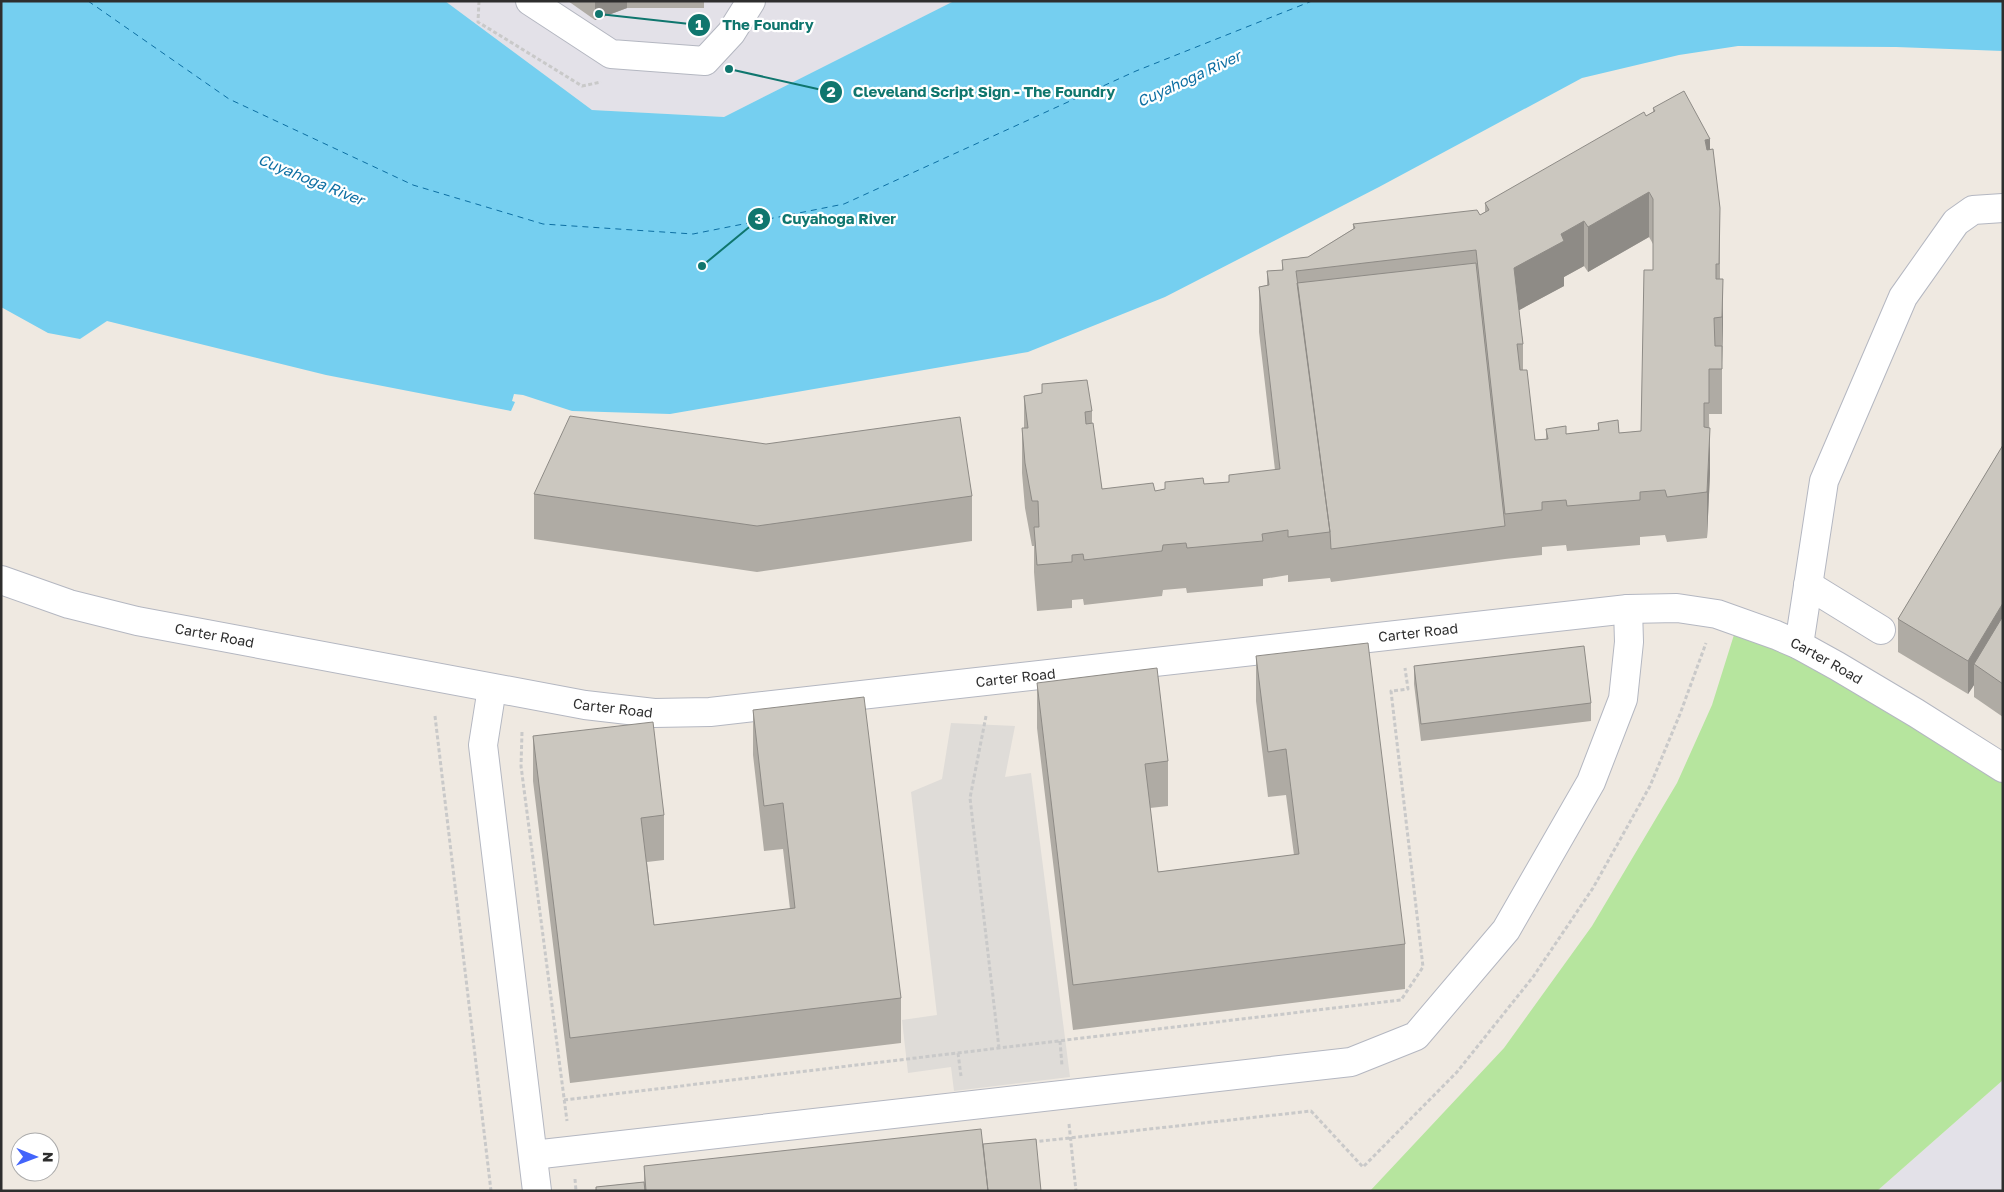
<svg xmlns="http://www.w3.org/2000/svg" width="2004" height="1192" font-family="'Golos Text',sans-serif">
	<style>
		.industrial { fill: #e3e1e8 }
		.green { fill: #b6e59e }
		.plaza { fill: #dfdcd8 }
		.water { fill: #75cff0 }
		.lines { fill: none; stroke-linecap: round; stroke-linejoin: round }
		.ferry { stroke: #0d6fa3; stroke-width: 1; stroke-dasharray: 6 5; stroke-linecap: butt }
		.minor-casing { stroke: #b4b7c1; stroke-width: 30 }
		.path { stroke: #c9c9c9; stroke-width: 3; stroke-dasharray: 4 2.5; stroke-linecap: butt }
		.minor { stroke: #fff; stroke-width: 28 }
		.wall { fill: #afaba4; fill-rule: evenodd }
		.shaded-wall { fill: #8e8b86 }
		.building { fill: #cbc7bf; stroke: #8e8b86; fill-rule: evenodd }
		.labels { text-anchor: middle; stroke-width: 4.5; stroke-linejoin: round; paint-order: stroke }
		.street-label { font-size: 14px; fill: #2e2e2e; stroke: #fff }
		.water-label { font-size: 15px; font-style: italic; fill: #0d6fa3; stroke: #fff }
		.leader { fill: none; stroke: #0f766e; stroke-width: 2 }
		.callout-dot { fill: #0f766e; stroke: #fff; stroke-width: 2 }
		.mark-label { font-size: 15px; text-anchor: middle; font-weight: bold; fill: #fff }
		.callout-label { font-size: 15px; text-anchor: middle; font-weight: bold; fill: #0f766e; stroke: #fff; stroke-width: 4.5; stroke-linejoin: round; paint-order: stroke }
	</style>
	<rect width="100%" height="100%" fill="#efe9e1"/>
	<path class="industrial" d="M 445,1 L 954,1 L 724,117 L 592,110 Z
		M 2003,1080 L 2003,1191 L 1877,1191 Z"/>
	<path class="green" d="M 1738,622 L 2003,768 L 2003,1080 L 1877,1191 L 1370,1191 L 1504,1048 L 1592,926 L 1677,783 L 1712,705 Z"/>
	<path class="plaza" d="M 951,723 L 1015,726 L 1005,777 L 1031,773 L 1070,1077 L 954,1091 L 951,1067 L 908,1073 L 902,1020 L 937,1015 L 911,792 L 942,779 Z"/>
	<path class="water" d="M 1,1 L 445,1 L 592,110 L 724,117 L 954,1 L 2003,1 L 2003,51 L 1896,47 L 1738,46 L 1679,55 L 1582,78 L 1379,187 L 1165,297 L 1028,352 L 670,414 L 572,411 L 523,395 L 514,394 L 512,401 L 515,402 L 511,411 L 326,375 L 107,321 L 80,339 L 48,333 L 1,307 Z"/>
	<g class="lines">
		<path class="ferry" d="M 88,1 L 229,99 L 413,185 L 543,224 L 693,234 L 844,204 L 1136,71 L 1312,1"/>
		<defs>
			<g id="minor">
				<path d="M 530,1 L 611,54 L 705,61 L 731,33 L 751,1"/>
				<path id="s1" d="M 1,580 L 69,604 L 137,621 L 585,705 L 654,713 L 710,712 L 1628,609 L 1677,608 L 1717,614 L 1776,635 L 1799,645 L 1837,666 L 1916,713 L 2003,768"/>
				<path d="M 1808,585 L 1881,630"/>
				<path d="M 1799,645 L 1824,481 L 1903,297 L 1956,222 L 1973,210 L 2003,208"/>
				<path d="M 492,688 L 483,745 L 537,1191"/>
				<path d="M 533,1155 L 1351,1062 L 1416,1036 L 1506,930 L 1591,782 L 1623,699 L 1629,642 L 1628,609"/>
			</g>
		</defs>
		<use href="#minor" class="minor-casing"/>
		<path class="path" d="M 479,1 L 478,22 L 582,86 L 601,82
			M 435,716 L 491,1191
			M 986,716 L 970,798 L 999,1048
			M 522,732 L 521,766 L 567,1121
			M 1060,1041 L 1062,1066
			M 958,1053 L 961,1076
			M 564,1100 L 1401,1000 L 1423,967 L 1391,691 L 1408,689 L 1405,668
			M 1069,1124 L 1076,1191
			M 1033,1142 L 1311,1111 L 1363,1167 L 1457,1072 L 1533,977 L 1593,888 L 1650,786 L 1680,714 L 1706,643
			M 575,1179 L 576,1191"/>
		<use href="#minor" class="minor"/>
	</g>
	<path class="wall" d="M 568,1 L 704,1 L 704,8 L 627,8 L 595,20 Z
		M 1653,108 L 1710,150 L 1720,208 L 1720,279 L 1723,324 L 1722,363 L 1722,414 L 1709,414 L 1710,473 L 1707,538 L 1667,542 L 1665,535 L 1640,537 L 1640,545 L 1567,551 L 1566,545 L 1542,547 L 1542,555 L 1505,559 L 1331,582 L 1330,578 L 1288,582 L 1288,575 L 1263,579 L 1263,586 L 1187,593 L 1186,588 L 1163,590 L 1162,596 L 1084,605 L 1083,599 L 1072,600 L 1072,608 L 1037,611 L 1034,572 L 1034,546 L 1032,546 L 1025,508 L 1022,473 L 1022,428 L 1024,428 L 1024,396 L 1092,411 L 1092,423 L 1102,489 L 1155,491 L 1165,489 L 1165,482 L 1204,484 L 1229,482 L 1275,470 L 1259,332 L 1259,287 L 1267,285 L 1267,271 L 1282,270 L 1282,260 L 1308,257 L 1353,229 L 1353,224 L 1480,215 L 1485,212 L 1485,203 L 1653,112 ZM 1649,237 L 1653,244 L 1653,270 L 1641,431 L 1619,433 L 1598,423 L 1598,430 L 1566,434 L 1546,429 L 1546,439 L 1535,440 L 1523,370 L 1523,344 L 1519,310 L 1564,286 L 1564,277 L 1584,266 L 1588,272 Z
		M 2003,445 L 2003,717 L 1974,697 L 1974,685 L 1968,694 L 1898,652 L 1898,619 Z
		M 534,494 L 972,496 L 972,541 L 757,572 L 534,539 Z
		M 1256,656 L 1405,944 L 1405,989 L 1073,1030 L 1037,728 L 1037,683 L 1168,761 L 1168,806 L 1150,808 L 1158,872 L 1294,855 L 1286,795 L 1268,797 L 1256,701 Z
		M 1414,666 L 1591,703 L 1591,721 L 1421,741 L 1414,684 Z
		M 753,710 L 901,998 L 901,1043 L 570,1083 L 533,781 L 533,736 L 664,815 L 664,860 L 647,862 L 654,925 L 790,909 L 783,849 L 764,851 L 753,755 Z
		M 983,1144 L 1041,1191 L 596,1191 L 596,1187 L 644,1182 L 644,1166 Z"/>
	<path class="shaded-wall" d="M 595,1 L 627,1 L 627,8 L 595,20 Z
		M 1710,139 L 1710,184 L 1705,140 Z
		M 1649,192 L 1649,237 L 1588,272 L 1588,227 Z
		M 1584,221 L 1584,266 L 1564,277 L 1564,286 L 1514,313 L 1514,268 L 1561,234 Z
		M 1723,279 L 1723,324 L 1722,363 L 1722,317 Z
		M 1710,428 L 1710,473 L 1707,538 L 1707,492 Z
		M 2003,603 L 2003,636 L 1974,664 L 1974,685 L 1968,694 L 1968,661 Z"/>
	<path class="building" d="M 1684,91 L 1710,139 L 1705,140 L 1707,150 L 1713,149 L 1720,208 L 1719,264 L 1716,264 L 1716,279 L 1723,279 L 1722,317 L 1714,318 L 1715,346 L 1722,346 L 1722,369 L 1709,369 L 1709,403 L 1704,403 L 1704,427 L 1710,428 L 1707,492 L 1667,497 L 1665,490 L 1640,492 L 1640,500 L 1567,506 L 1566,500 L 1542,502 L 1542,510 L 1505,514 L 1476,250 L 1296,271 L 1330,532 L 1288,537 L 1288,530 L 1262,534 L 1263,541 L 1187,548 L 1186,543 L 1163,545 L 1162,551 L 1084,560 L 1083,554 L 1072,555 L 1072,562 L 1037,565 L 1034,527 L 1039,527 L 1038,501 L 1032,501 L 1025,463 L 1022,428 L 1028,428 L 1024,396 L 1042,393 L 1042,384 L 1087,380 L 1092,411 L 1085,412 L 1086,424 L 1093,423 L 1102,489 L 1153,483 L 1155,491 L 1165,489 L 1165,482 L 1203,478 L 1204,484 L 1229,482 L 1229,475 L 1280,469 L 1259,287 L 1269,285 L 1267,271 L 1283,270 L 1282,260 L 1308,257 L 1355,228 L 1353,224 L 1477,210 L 1480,215 L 1489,210 L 1485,203 L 1644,112 L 1646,116 L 1655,111 L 1653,108 ZM 1649,192 L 1653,199 L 1653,270 L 1644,270 L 1641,431 L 1619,433 L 1618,420 L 1598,423 L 1599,430 L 1566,434 L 1566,426 L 1546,429 L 1548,439 L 1535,440 L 1527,370 L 1520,370 L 1517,344 L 1523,344 L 1514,268 L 1564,241 L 1561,234 L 1584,221 L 1588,227 Z
		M 1476,263 L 1505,526 L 1331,549 L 1330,532 L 1297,283 Z
		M 570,416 L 766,444 L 960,417 L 972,496 L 757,526 L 534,494 Z
		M 2003,445 L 2003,603 L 1968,661 L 1898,619 Z
		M 2003,616 L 2003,684 L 1974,664 Z
		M 1368,643 L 1405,944 L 1073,985 L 1037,683 L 1157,668 L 1168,761 L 1145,764 L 1158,872 L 1299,854 L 1286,749 L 1268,752 L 1256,656 Z
		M 1584,646 L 1591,703 L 1421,724 L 1414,666 Z
		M 864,697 L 901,998 L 570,1038 L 533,736 L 653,722 L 664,815 L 641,818 L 654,925 L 795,908 L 783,803 L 764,806 L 753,710 Z
		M 981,1129 L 988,1191 L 646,1191 L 644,1166 Z
		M 1036,1139 L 1041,1191 L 988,1191 L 983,1144 Z
		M 644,1182 L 645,1191 L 596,1191 L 596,1187 Z"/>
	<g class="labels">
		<g class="street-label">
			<text dy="5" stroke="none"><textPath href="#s1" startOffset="1436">Carter Road</textPath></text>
			<text dy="5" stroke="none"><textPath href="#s1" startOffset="221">Carter Road</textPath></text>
			<text dy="5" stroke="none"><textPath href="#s1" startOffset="1856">Carter Road</textPath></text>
			<text dy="5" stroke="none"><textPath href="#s1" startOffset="1031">Carter Road</textPath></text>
			<text dy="5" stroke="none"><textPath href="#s1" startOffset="626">Carter Road</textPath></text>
		</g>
		<g class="water-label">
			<text transform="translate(1189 79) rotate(-25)" y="5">Cuyahoga River</text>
			<text transform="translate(311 180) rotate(22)" y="5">Cuyahoga River</text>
		</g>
	</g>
	<path class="leader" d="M599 14L699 25M729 69L831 92M702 266L759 219"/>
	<g class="callout-dot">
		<circle cx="599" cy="14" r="5"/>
		<circle cx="729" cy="69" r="5"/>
		<circle cx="702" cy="266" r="5"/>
		<circle cx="699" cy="25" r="12"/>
		<circle cx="831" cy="92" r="12"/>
		<circle cx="759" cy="219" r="12"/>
	</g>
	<g class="mark-label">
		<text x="699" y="30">1</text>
		<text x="831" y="97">2</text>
		<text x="759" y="224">3</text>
	</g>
	<g class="callout-label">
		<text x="768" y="30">The Foundry</text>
		<text x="984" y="97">Cleveland Script Sign - The Foundry</text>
		<text x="839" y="224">Cuyahoga River</text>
	</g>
	<rect width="2004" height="1192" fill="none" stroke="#2e2e2e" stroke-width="5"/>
	<g transform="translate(35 1157) rotate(91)"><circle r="24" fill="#ffffff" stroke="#ababab"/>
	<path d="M0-4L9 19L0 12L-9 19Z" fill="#4264fb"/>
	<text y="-8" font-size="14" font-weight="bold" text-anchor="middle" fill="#2e2e2e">N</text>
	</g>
</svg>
